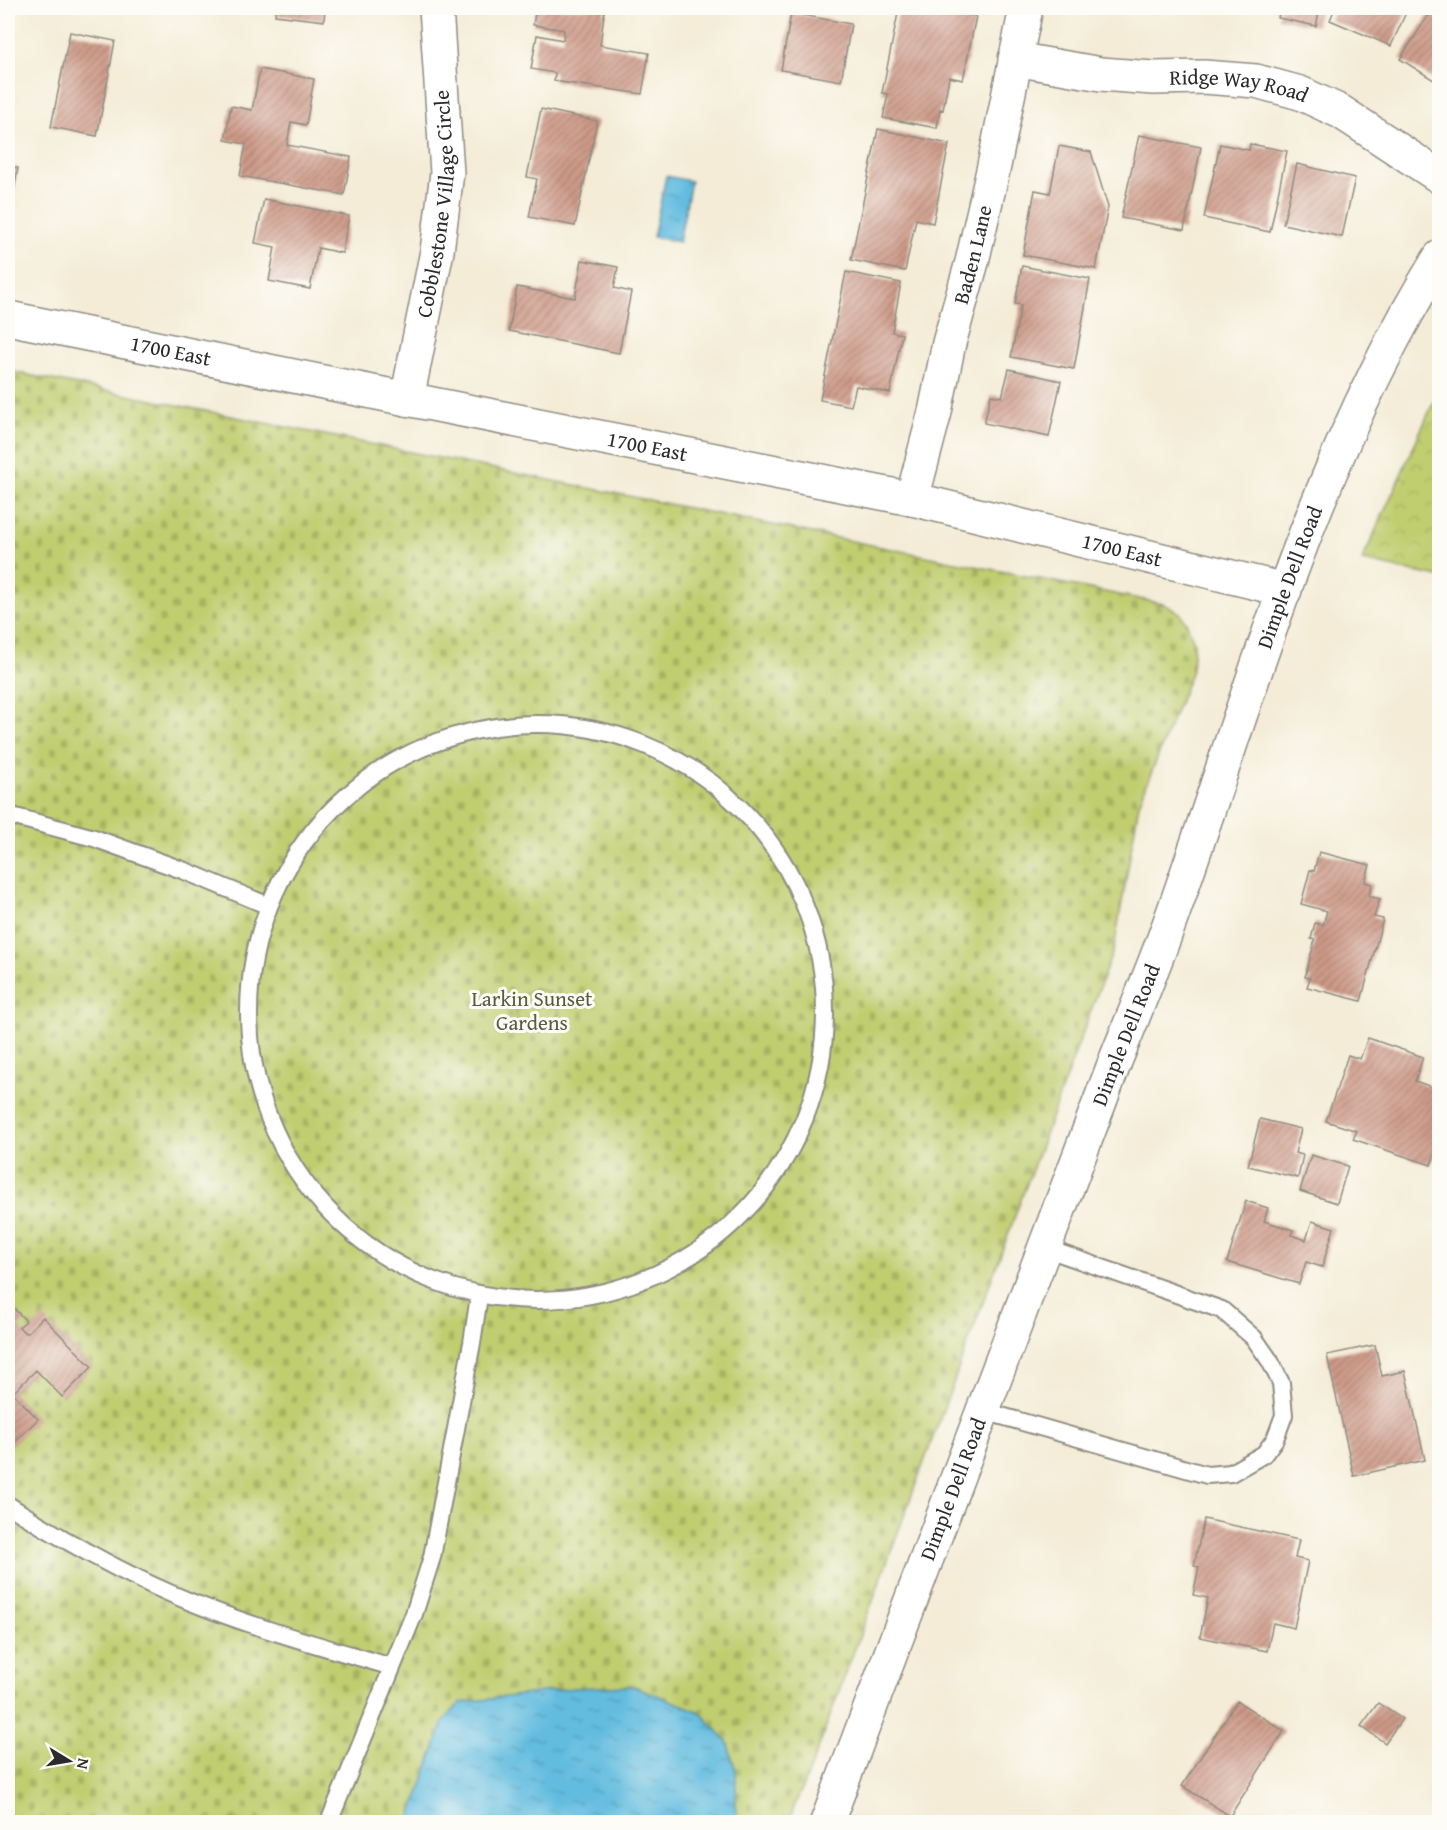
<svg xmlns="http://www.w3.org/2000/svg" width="1447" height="1830" font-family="'Gentium Book Plus',serif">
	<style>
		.cemetery { fill: url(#cemetery-stones); stroke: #767c4e; stroke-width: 1.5 }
		.park { fill: url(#park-crowns); stroke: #767c4e; stroke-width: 1.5 }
		.garden { fill: url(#garden-furrows); stroke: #767c4e; stroke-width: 1.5 }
		.water { fill: url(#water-ripples); stroke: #467485; stroke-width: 1.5 }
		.building { fill: url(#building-hatch) }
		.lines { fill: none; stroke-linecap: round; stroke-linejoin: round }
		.lane-casing { stroke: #908c81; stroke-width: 20 }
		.street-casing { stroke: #908c81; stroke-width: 36 }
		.secondary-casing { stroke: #908c81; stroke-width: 36 }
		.lane { stroke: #fff; stroke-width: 16 }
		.street { stroke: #fff; stroke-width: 33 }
		.secondary { stroke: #fff; stroke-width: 33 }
		.labels { text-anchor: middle; stroke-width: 6; stroke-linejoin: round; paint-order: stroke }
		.street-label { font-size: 21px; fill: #2b2b2b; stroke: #fdfcf7 }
		.park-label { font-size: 21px; fill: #585c40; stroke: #fdfcf7 }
	</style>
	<defs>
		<pattern id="cemetery-stones" width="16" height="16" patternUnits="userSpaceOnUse" patternTransform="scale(1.5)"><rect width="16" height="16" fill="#c0ce70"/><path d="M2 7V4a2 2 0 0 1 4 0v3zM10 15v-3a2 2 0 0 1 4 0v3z" fill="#a5b161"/></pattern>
		<pattern id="park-crowns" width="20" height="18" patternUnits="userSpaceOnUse" patternTransform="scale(1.5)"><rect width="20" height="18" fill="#c0ce70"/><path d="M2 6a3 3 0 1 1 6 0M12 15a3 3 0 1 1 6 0" fill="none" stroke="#a5b161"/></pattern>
		<pattern id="garden-furrows" width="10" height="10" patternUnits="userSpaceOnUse" patternTransform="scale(1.5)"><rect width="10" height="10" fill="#c0ce70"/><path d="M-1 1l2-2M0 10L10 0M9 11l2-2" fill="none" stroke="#a5b161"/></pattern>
		<pattern id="water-ripples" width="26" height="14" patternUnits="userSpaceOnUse" patternTransform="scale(1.5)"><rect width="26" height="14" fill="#62bcdf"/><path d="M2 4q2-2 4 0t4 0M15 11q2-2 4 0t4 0" fill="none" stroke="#5199b5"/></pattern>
		<pattern id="building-hatch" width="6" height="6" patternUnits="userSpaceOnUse" patternTransform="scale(1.5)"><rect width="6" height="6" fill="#ce9a88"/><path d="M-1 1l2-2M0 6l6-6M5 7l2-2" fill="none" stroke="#a77e6f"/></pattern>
	</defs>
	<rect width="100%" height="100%" fill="#fdfcf7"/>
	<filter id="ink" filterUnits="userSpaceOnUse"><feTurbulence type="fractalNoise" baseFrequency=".0167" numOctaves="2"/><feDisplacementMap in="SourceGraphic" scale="12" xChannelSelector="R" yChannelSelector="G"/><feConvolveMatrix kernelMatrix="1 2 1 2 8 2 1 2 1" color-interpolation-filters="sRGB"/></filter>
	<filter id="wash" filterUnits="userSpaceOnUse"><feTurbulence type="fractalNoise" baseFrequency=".008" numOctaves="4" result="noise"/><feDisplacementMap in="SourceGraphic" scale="24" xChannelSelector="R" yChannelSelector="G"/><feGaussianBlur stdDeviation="1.35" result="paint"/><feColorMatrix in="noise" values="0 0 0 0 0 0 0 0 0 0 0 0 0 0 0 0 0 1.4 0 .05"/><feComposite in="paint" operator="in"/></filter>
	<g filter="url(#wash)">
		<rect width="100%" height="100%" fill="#f4ecd7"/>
		<path class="cemetery" d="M 8,371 L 1164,604 L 1180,613 L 1187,624 L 1194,643 L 1192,670 L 1139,804 L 1114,948 L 816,1754 L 788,1822 L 8,1822 Z"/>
		<path class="park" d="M 1439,390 L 1439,577 L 1362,561 Z"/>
		<path class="garden" d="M516 1011a21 21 0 1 1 42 0a21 21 0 1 1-42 0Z"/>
		<path class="water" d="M 666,176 L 691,181 L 679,242 L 653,237 Z
			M 634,1686 L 700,1712 L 727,1741 L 736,1771 L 736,1822 L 409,1822 L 444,1721 L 460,1703 L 573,1688 Z"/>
		<g id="blocks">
			<path class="building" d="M 276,8 L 325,8 L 324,21 L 275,15 Z
				M 536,8 L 605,8 L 600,45 L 649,53 L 642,94 L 554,81 L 555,73 L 531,69 L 537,35 L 563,40 L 564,30 L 533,25 Z
				M 899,8 L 935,8 L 976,16 L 963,80 L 949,77 L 943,110 L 940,109 L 937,128 L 883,118 L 888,94 L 882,93 Z
				M 1135,8 L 1159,8 L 1158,13 Z
				M 1271,8 L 1320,8 L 1316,26 L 1278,18 L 1280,10 Z
				M 1335,8 L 1408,8 L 1391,46 L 1330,20 Z
				M 1433,8 L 1440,8 L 1440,84 L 1400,59 Z
				M 791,13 L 851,24 L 841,81 L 781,70 Z
				M 70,32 L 115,41 L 97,136 L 51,127 Z
				M 260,69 L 314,79 L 306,125 L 291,122 L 287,145 L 351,157 L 344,195 L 240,176 L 246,144 L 225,140 L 231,106 L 252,110 Z
				M 541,109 L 597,121 L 575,226 L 529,217 L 537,179 L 527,177 Z
				M 878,129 L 949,144 L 933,223 L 916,219 L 905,271 L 851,260 Z
				M 1139,135 L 1201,147 L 1184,230 L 1121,218 Z
				M 1220,144 L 1249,150 L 1250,144 L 1287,151 L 1270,232 L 1204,218 Z
				M 1059,146 L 1091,152 L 1108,207 L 1096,269 L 1023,255 L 1035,190 L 1050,193 Z
				M 1297,164 L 1355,178 L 1342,237 L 1283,224 Z
				M 8,166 L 18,168 L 9,217 L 8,216 Z
				M 264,199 L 349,216 L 342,253 L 318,248 L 310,289 L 269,281 L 275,247 L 255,243 Z
				M 582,260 L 618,267 L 614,288 L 631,292 L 619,353 L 509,331 L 517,287 L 575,298 Z
				M 1022,266 L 1090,279 L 1074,369 L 1011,357 L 1021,305 L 1015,304 Z
				M 846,272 L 901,283 L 892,332 L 902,334 L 890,393 L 856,386 L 851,406 L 820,400 Z
				M 1009,369 L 1061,381 L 1049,437 L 984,423 L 991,395 L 1002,397 Z
				M 1319,852 L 1370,865 L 1365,882 L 1372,884 L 1369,896 L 1380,899 L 1374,917 L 1383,919 L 1361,1001 L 1307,987 L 1310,978 L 1305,977 L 1315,940 L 1311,939 L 1315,923 L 1323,925 L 1327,911 L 1301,904 L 1310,870 L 1314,871 Z
				M 1368,1038 L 1423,1057 L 1415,1081 L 1440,1090 L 1440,1139 L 1431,1165 L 1353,1139 L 1357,1131 L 1326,1121 L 1348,1055 L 1360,1059 Z
				M 1260,1119 L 1301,1129 L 1295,1153 L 1303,1155 L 1298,1178 L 1248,1166 Z
				M 1311,1155 L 1348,1166 L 1337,1203 L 1300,1191 Z
				M 1246,1201 L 1268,1208 L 1264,1221 L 1293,1230 L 1291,1235 L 1306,1240 L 1312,1221 L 1334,1228 L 1322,1267 L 1306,1262 L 1299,1284 L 1227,1262 Z
				M 8,1302 L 26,1321 L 19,1327 L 25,1333 L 27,1333 L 43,1317 L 92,1367 L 62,1397 L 36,1370 L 13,1393 L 38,1419 L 8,1449 Z
				M 1375,1345 L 1382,1376 L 1405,1371 L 1425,1460 L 1354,1476 L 1327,1355 Z
				M 1204,1519 L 1299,1540 L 1295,1558 L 1308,1561 L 1294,1628 L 1273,1623 L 1267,1651 L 1200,1637 L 1208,1598 L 1193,1595 L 1199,1567 L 1194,1566 Z
				M 1237,1701 L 1284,1731 L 1230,1816 L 1182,1786 Z
				M 1378,1703 L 1402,1719 L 1385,1743 L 1361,1726 Z"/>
		</g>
	</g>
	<g filter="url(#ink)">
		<use href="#blocks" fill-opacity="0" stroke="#908c81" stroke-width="1.5"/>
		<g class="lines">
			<defs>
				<path id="lane" d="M249 1012a288 288 0 1 1 576 0a288 288 0 1 1-576 0Z
					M 8,815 L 94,838 L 185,871 L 269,906
					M 984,1411 L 1207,1475 L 1231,1473 L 1264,1454 L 1275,1439 L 1284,1415 L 1281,1383 L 1270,1361 L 1254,1338 L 1222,1310 L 1045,1248
					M 8,1505 C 71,1545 138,1583 209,1609 C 269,1632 331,1649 392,1667
					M 329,1822 L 414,1614 L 432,1557 L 472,1343 L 479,1296"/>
				<g id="street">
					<path id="s1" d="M 1015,59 L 1101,74 L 1153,78 L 1204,77 L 1256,81 L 1300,93 L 1341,112 L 1440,177"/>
					<path id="s2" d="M 407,399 L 437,251 L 447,173 L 436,8"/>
					<path id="s3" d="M 912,499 L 935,412 L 949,343 L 972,262 L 994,166 L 1026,8"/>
				</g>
				<g id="secondary">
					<path id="s4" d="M 8,318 L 407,399 L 912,499 L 1285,590"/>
					<path id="s5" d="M 827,1822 L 1116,1059 C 1135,1012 1155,964 1172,916 C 1251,693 1314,460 1440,257"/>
				</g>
			</defs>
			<use href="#lane" class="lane-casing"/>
			<use href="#street" class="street-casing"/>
			<use href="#secondary" class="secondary-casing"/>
			<use href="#lane" class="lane"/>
			<use href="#street" class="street"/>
			<use href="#secondary" class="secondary"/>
		</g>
	</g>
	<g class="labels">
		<g class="street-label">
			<text dy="7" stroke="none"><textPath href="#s1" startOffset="226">Ridge Way Road</textPath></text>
			<text dy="7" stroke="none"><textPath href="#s2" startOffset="198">Cobblestone Village Circle</textPath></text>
			<text dy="7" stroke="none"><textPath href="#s3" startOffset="252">Baden Lane</textPath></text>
			<text dy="7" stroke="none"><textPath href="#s4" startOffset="166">1700 East</textPath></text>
			<text dy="7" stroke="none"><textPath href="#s4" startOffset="652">1700 East</textPath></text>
			<text dy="7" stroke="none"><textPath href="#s4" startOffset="1138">1700 East</textPath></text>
			<text dy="7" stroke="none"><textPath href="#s5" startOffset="1328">Dimple Dell Road</textPath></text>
			<text dy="7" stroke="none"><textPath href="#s5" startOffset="842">Dimple Dell Road</textPath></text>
			<text dy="7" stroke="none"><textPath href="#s5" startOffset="356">Dimple Dell Road</textPath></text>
		</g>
		<g class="park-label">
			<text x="532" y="1006">Larkin Sunset<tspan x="532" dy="24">Gardens</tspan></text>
		</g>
	</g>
	<rect width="1447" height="1830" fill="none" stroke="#fdfcf7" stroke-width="30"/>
	<g transform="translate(69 1761) rotate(101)" stroke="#fdfcf7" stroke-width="4.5" paint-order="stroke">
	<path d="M0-4.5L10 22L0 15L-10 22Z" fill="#2b2b2b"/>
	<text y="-9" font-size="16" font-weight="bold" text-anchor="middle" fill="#2b2b2b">N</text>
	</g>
</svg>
